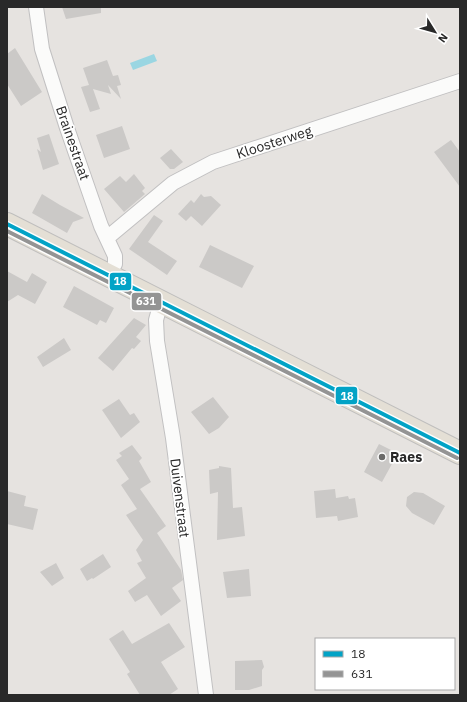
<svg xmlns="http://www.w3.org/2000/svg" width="467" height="702" font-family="'IBM Plex Sans',sans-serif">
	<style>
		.water { fill: #9ad6e2 }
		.building { fill: #cbc9c7 }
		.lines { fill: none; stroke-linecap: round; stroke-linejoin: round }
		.minor-casing { stroke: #c1c0c1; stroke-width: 16 }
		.primary-casing { stroke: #bfbebd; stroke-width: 24 }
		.minor { stroke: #fbfbfa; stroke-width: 14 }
		.primary { stroke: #e4dfd5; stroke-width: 22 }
		.bus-1-casing { stroke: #fff; stroke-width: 7 }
		.bus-2-casing { stroke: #fff; stroke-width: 7 }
		.bus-1 { stroke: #02a3c6; stroke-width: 4 }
		.bus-2 { stroke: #949494; stroke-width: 4 }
		.poi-dot { fill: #6b6a69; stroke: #fff; stroke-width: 1.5 }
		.labels { text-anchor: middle; stroke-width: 3.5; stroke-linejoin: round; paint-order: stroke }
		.street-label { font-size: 14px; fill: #292929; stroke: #fff }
		.poi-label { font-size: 14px; font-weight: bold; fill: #292929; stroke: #fff; text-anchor: start }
		.line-badge { stroke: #fff; stroke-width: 1.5 }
		.badge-label { font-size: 11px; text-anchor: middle; font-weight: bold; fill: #fff }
	</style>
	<rect width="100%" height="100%" fill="#e6e3e0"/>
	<path class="water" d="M 154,54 L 157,61 L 133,70 L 130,63 Z"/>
	<path class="building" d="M 62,7 L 101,7 L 101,13 L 66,19 Z
		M 15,48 L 42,92 L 21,106 L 7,84 L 7,54 Z
		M 107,60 L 113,76 L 118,75 L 121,85 L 117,86 L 121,99 L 108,85 L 111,94 L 93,89 L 100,109 L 90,112 L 81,87 L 89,85 L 83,68 Z
		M 122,126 L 130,149 L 104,158 L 96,135 Z
		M 49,134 L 59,164 L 43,170 L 37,149 L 41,152 L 37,138 Z
		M 451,140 L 460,152 L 460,187 L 434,152 Z
		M 171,149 L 183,162 L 174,169 L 170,169 L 160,158 Z
		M 134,174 L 145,188 L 142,191 L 145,194 L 124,212 L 104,189 L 120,176 L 126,182 Z
		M 42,194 L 60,205 L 84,218 L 73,222 L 67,233 L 32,213 Z
		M 201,194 L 204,197 L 211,196 L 221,205 L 202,226 L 191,216 L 186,221 L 178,214 L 191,200 L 194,203 Z
		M 154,215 L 163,221 L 148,242 L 177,261 L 167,275 L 129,249 Z
		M 210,245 L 254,266 L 242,288 L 199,267 Z
		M 7,271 L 27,282 L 32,273 L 47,282 L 35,304 L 18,295 L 7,302 Z
		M 74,286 L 114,308 L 106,323 L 100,320 L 97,325 L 63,307 Z
		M 134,318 L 146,325 L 136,337 L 141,341 L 134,349 L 132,348 L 113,371 L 98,358 Z
		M 64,338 L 71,350 L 43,367 L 37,357 Z
		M 213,397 L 229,417 L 219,428 L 209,434 L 191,412 Z
		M 119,399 L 130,415 L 134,413 L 140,422 L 121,438 L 102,410 Z
		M 379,444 L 395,452 L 390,461 L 393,462 L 382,482 L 364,472 Z
		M 132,445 L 142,458 L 139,461 L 151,482 L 140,489 L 166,526 L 157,533 L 181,570 L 183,580 L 172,588 L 181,601 L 161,616 L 147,595 L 135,602 L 128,591 L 146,578 L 137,563 L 142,561 L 136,550 L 143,540 L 126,515 L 137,509 L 121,485 L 129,479 L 116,460 L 122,456 L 119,453 Z
		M 219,466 L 231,468 L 233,508 L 242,507 L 245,536 L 217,540 L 218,492 L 210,494 L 209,470 L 219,468 Z
		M 335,489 L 336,498 L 348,496 L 349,499 L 355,498 L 358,517 L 338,521 L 337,516 L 316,518 L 314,491 Z
		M 7,491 L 26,496 L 24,506 L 38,509 L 33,530 L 7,524 Z
		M 414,492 L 423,493 L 445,506 L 434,525 L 412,513 L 406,506 L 407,497 Z
		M 103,554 L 111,567 L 93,579 L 92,578 L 87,581 L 80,569 Z
		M 56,563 L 64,578 L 52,586 L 40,572 Z
		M 249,569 L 251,596 L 227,598 L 223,572 Z
		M 169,623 L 185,647 L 161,662 L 178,689 L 169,695 L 140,695 L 127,674 L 130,672 L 109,639 L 123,630 L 132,644 Z
		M 262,660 L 264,667 L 262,670 L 262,686 L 249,690 L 235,690 L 235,661 Z"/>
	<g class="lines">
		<defs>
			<path id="minor" d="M 36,7 L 42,49 L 67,128 L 101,226 L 115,256 L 115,264 L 109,275
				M 107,238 L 173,183 L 213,162 L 460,81
				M 161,302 L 156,320 L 157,341 L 173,438 L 206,695"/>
			<path id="primary" d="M 7,224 L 460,453"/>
		</defs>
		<use href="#minor" class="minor-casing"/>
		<use href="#primary" class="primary-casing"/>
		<use href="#minor" class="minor"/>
		<use href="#primary" class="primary"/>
		<defs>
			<path id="bus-1" d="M 7,224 L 460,453"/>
			<path id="bus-2" d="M 7,231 L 457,458"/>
		</defs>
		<use href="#bus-1" class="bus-1-casing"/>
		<use href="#bus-2" class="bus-2-casing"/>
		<use href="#bus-1" class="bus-1"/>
		<use href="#bus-2" class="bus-2"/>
	</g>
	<circle class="poi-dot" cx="382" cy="457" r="4"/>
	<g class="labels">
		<g class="street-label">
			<text transform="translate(274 142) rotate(-18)" y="5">Kloosterweg</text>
			<text transform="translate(73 143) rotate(71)" y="5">Brainestraat</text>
			<text transform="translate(180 498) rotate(83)" y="5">Duivenstraat</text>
		</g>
		<g class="poi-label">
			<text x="390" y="462">Raes</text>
		</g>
	</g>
	<g class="line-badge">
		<rect x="109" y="272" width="23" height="19" rx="4" fill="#02a3c6"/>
		<rect x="131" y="292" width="31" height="19" rx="4" fill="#949494"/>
		<rect x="335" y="386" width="23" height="19" rx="4" fill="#02a3c6"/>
	</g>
	<g class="badge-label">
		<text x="120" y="285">18</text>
		<text x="146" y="305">631</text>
		<text x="347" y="400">18</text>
	</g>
	<rect width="467" height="702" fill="none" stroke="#292929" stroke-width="16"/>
	<rect x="315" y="638" width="140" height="52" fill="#ffffff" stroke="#a9a9a9"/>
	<rect x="323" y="651" width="20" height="6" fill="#02a3c6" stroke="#a9a9a9"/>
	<text x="351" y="658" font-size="12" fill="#292929">18</text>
	<rect x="323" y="671" width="20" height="6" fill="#949494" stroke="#a9a9a9"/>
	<text x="351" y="678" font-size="12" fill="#292929">631</text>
	<g transform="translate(435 32) rotate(127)" stroke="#ffffff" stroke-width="3" paint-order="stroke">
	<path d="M0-3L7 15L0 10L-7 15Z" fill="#292929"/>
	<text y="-6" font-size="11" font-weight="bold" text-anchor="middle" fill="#292929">N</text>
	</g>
</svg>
